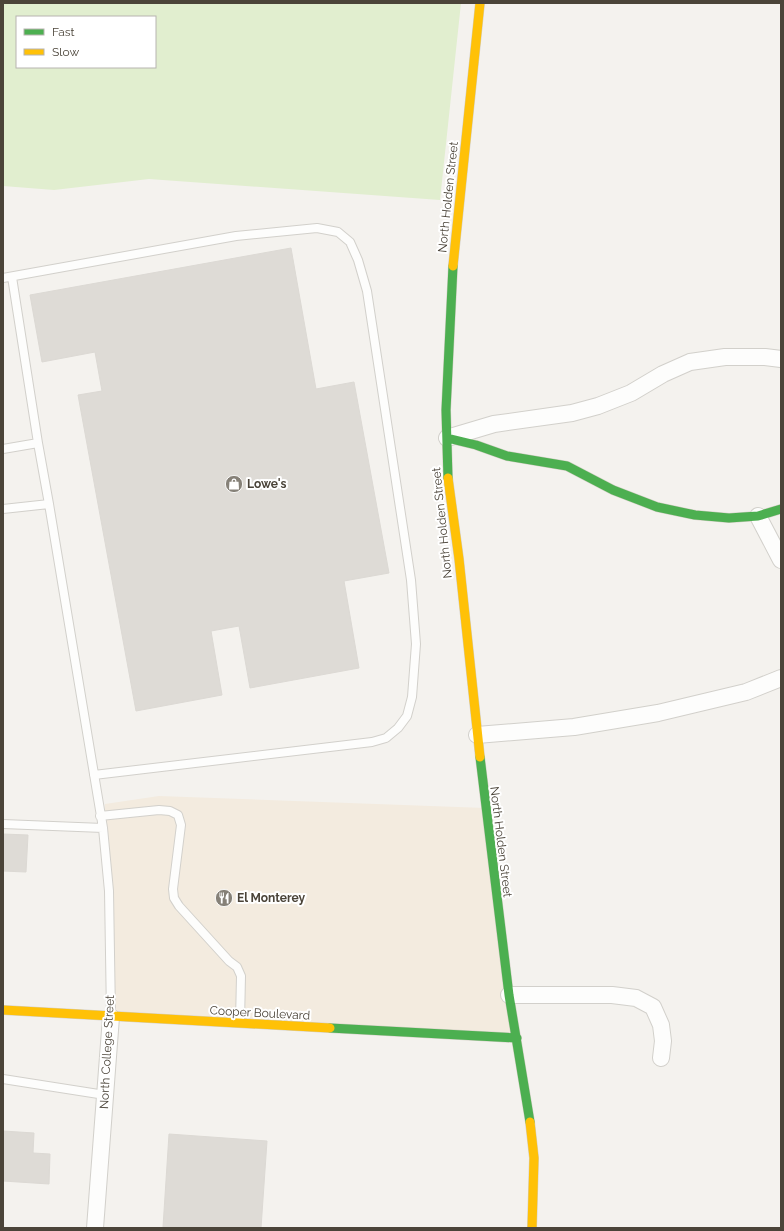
<svg xmlns="http://www.w3.org/2000/svg" width="784" height="1231" font-family="Raleway,sans-serif">
	<style>
		.commercial { fill: #f3ebdf }
		.green { fill: #e1eecf; fill-rule: evenodd }
		.building { fill: #dedbd6; stroke: #dcd9d4 }
		.lines { fill: none; stroke-linecap: round; stroke-linejoin: round }
		.lane-casing { stroke: #d2d0cb; stroke-width: 10 }
		.street-casing { stroke: #d2d0cb; stroke-width: 18 }
		.fast-casing { stroke: #d3cfc5; stroke-width: 10 }
		.slow-casing { stroke: #d3cfc5; stroke-width: 10 }
		.lane { stroke: #fdfdfc; stroke-width: 8 }
		.street { stroke: #fdfdfc; stroke-width: 16 }
		.fast { stroke: #4caf50; stroke-width: 9 }
		.slow { stroke: #ffc107; stroke-width: 9 }
		.labels { text-anchor: middle; stroke-width: 4; stroke-linejoin: round; paint-order: stroke }
		.street-label { font-size: 12px; fill: #4b4439; stroke: #fff }
		.poi-label { font-size: 12px; font-weight: bold; fill: #4b4439; stroke: #fff; text-anchor: start }
	</style>
	<rect width="100%" height="100%" fill="#f4f2ee"/>
	<path class="commercial" d="M 159,796 L 485,808 L 517,1038 L 111,1017 L 103,828 L 105,804 Z"/>
	<path class="green" d="M 3,3 L 461,3 L 440,200 L 149,179 L 54,190 L 3,186 ZM 17,17 L 155,17 L 155,67 L 17,67 Z"/>
	<path class="building" d="M 291,248 L 316,389 L 354,382 L 389,573 L 344,581 L 359,668 L 250,688 L 239,626 L 211,631 L 222,695 L 136,711 L 78,395 L 102,391 L 95,352 L 42,362 L 30,295 Z
		M 3,834 L 28,835 L 26,872 L 3,871 Z
		M 3,1131 L 34,1133 L 33,1153 L 50,1154 L 49,1184 L 3,1181 Z
		M 169,1134 L 267,1141 L 261,1228 L 163,1227 Z"/>
	<g class="lines">
		<defs>
			<path id="lane" d="M 3,278 L 236,236 L 317,228 L 338,232 L 350,242 L 358,260 L 367,291 L 411,580 L 416,644 L 412,697 L 407,716 L 398,728 L 386,738 L 372,742 L 94,775
				M 38,443 L 49,504
				M 3,449 L 38,443 L 12,277
				M 3,509 L 49,504 L 103,828 L 109,891 L 111,1016
				M 100,816 L 159,810 L 170,811 L 178,815 L 181,825 L 173,889 L 174,898 L 179,906 L 229,961 L 237,967 L 241,976 L 240,1022
				M 3,824 L 103,828
				M 3,1079 L 105,1095"/>
			<path id="street" d="M 447,438 L 494,424 L 572,413 L 598,406 L 631,393 L 663,374 L 690,362 L 725,357 L 765,357 L 781,359
				M 758,516 L 781,560
				M 477,735 L 574,727 L 658,713 L 746,692 L 781,678
				M 509,995 L 612,995 L 636,998 L 653,1007 L 661,1025 L 663,1041 L 661,1058
				M 95,1228 L 111,1017"/>
			<path id="fast" d="M 447,438 L 476,445 L 507,456 L 567,466 L 613,490 L 657,507 L 695,515 L 729,518 L 758,516 L 781,509
				M 448,478 L 446,410 L 453,266
				M 480,757 L 509,995 L 530,1122
				M 330,1028 L 517,1038"/>
			<path id="slow" d="M 453,266 L 480,3
				M 448,478 L 459,559 L 480,757
				M 3,1010 L 330,1028
				M 530,1122 L 534,1158 L 532,1228"/>
		</defs>
		<use href="#lane" class="lane-casing"/>
		<use href="#street" class="street-casing"/>
		<use href="#fast" class="fast-casing"/>
		<use href="#slow" class="slow-casing"/>
		<use href="#lane" class="lane"/>
		<use href="#street" class="street"/>
		<use href="#fast" class="fast"/>
		<use href="#slow" class="slow"/>
	</g>
	<defs>
		<symbol id="shop-disc" viewBox="-11 -11 22 22"><circle r="9.5" fill="#868178" stroke="#fff"/><path d="M-5-2.5h2.3a2.7 3.5 0 0 1 5.4 0H5L5.5 6h-11ZM-1.5-2.5h3a1.5 2.3 0 0 0-3 0Z" fill="#fff"/></symbol>
		<symbol id="restaurant-disc" viewBox="-11 -11 22 22"><circle r="9.5" fill="#868178" stroke="#fff"/><path d="M-5-6h1v4h1v-4h1v4h1v-4h1v5L-1.5 .5V6h-2V.5L-5-1ZM5-6V6H3V1.5H1.5Q1.5-4 5-6Z" fill="#fff"/></symbol>
	</defs>
	<g fill-rule="evenodd">
		<use href="#shop-disc" x="224" y="474" width="20" height="20"/>
		<use href="#restaurant-disc" x="214" y="888" width="20" height="20"/>
	</g>
	<g class="labels">
		<g class="street-label">
			<text transform="translate(448 197) rotate(-84)" y="4">North Holden Street</text>
			<text transform="translate(442 523) rotate(-96)" y="4">North Holden Street</text>
			<text transform="translate(501 842) rotate(83)" y="4">North Holden Street</text>
			<text transform="translate(260 1013) rotate(3)" y="4">Cooper Boulevard</text>
			<text transform="translate(107 1052) rotate(-87)" y="4">North College Street</text>
		</g>
		<g class="poi-label">
			<text x="247" y="488">Lowe's</text>
			<text x="237" y="902">El Monterey</text>
		</g>
	</g>
	<rect width="784" height="1231" fill="none" stroke="#4b4439" stroke-width="8"/>
	<rect x="16" y="16" width="140" height="52" fill="#ffffff" stroke="#b7b4b0"/>
	<rect x="24" y="29" width="20" height="6" fill="#4caf50" stroke="#b7b4b0"/>
	<text x="52" y="36" font-size="12" fill="#4b4439">Fast</text>
	<rect x="24" y="49" width="20" height="6" fill="#ffc107" stroke="#b7b4b0"/>
	<text x="52" y="56" font-size="12" fill="#4b4439">Slow</text>
</svg>
